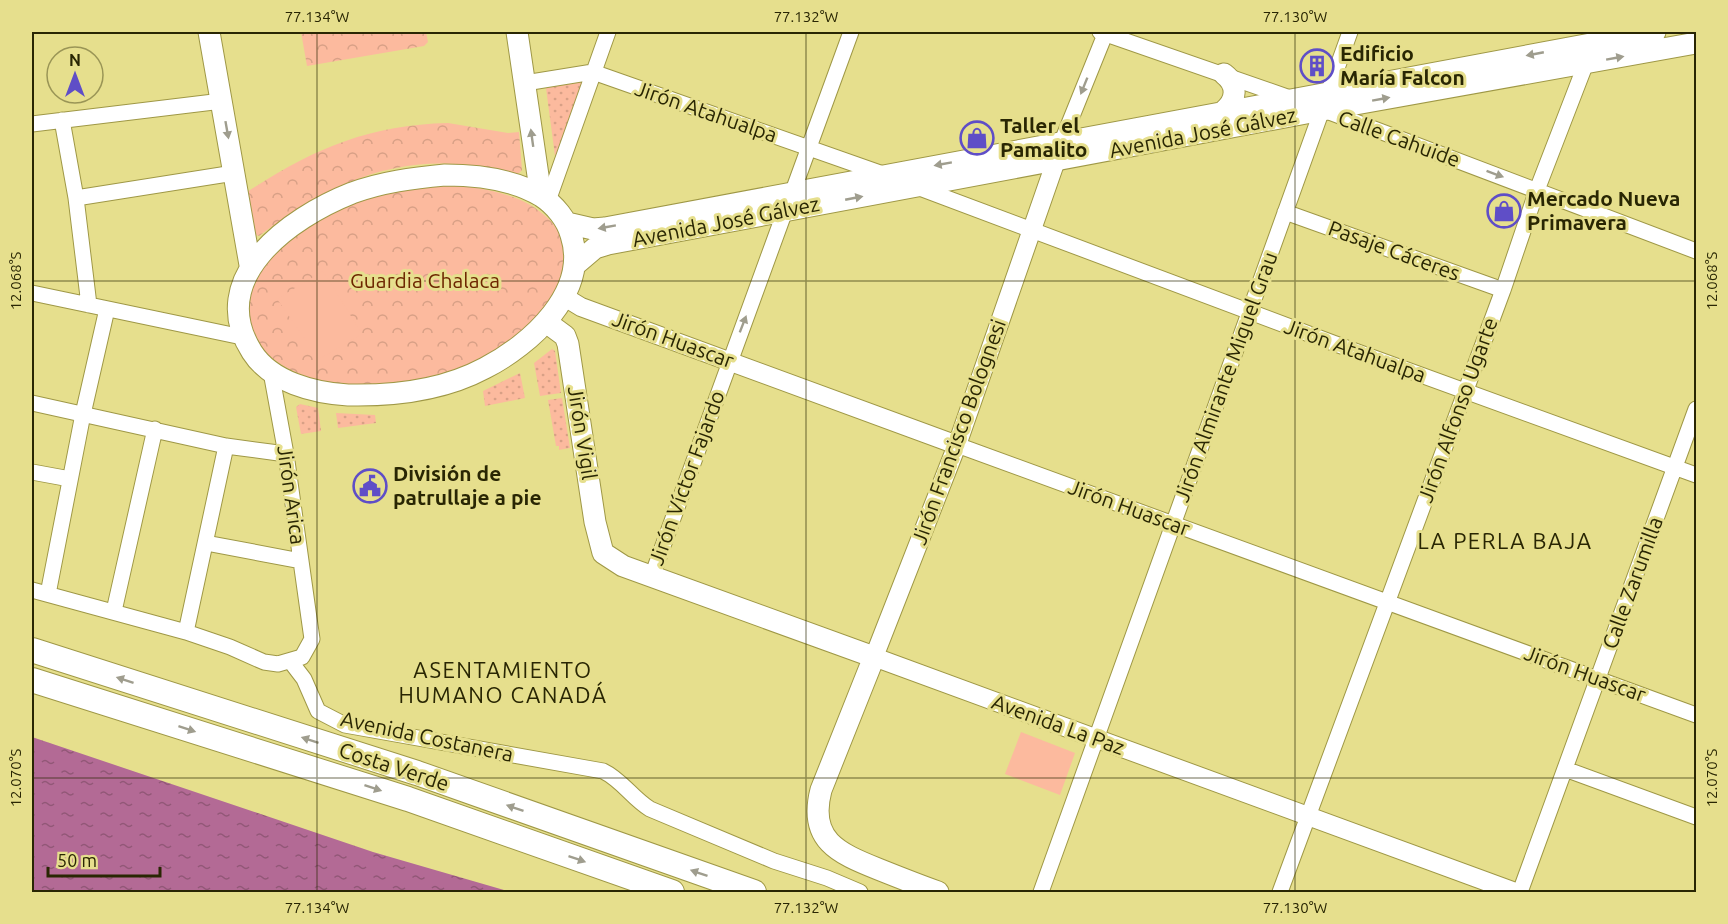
<svg xmlns="http://www.w3.org/2000/svg" width="1728" height="924" font-family="Ubuntu,sans-serif">
	<style>
		.grass { fill: url(#grass-dots) }
		.forest { fill: url(#forest-crowns) }
		.pitch { fill: #fcba9e }
		.water { fill: url(#water-ripples) }
		.lines { fill: none; stroke-linecap: round; stroke-linejoin: round }
		.minor-casing { stroke: #9f9846; stroke-width: 17 }
		.tertiary-casing { stroke: #9f9846; stroke-width: 20 }
		.secondary-casing { stroke: #9f9846; stroke-width: 23 }
		.trunk-casing { stroke: #9f9846; stroke-width: 26 }
		.minor { stroke: #fff; stroke-width: 15 }
		.tertiary { stroke: #fff; stroke-width: 18 }
		.secondary { stroke: #fff; stroke-width: 21 }
		.trunk { stroke: #fff; stroke-width: 24 }
		.oneway { fill: #9f9d8e }
		.ticks { fill: none; stroke: #292603; stroke-width: 1.5; stroke-opacity: 0.45 }
		.labels { text-anchor: middle; stroke-width: 6; stroke-linejoin: round; paint-order: stroke }
		.poi-label { font-size: 21px; font-weight: bold; fill: #292603; stroke: #e6df8d; text-anchor: start }
		.street-label { font-size: 21px; fill: #292603; stroke: #e6df8d }
		.park-label { font-size: 21px; fill: #6d2600; stroke: #e6df8d }
		.neighbourhood-label { font-size: 22px; letter-spacing: 1.5px; fill: #292603; stroke: #e6df8d }
		.neatline { fill: none; stroke: #292603; stroke-width: 2 }
		.ticks-label { font-size: 15px; text-anchor: middle; fill: #292603 }
	</style>
	<defs>
		<pattern id="grass-dots" width="8" height="8" patternUnits="userSpaceOnUse" patternTransform="scale(1.5)"><rect width="8" height="8" fill="#fcba9e"/><path d="M2 2h.1M6 6h.1" fill="none" stroke="#d8a086" stroke-width="1.8" stroke-linecap="round"/></pattern>
		<pattern id="forest-crowns" width="20" height="18" patternUnits="userSpaceOnUse" patternTransform="scale(1.5)"><rect width="20" height="18" fill="#fcba9e"/><path d="M2 6a3 3 0 1 1 6 0M12 15a3 3 0 1 1 6 0" fill="none" stroke="#d8a086"/></pattern>
		<pattern id="water-ripples" width="26" height="14" patternUnits="userSpaceOnUse" patternTransform="scale(1.5)"><rect width="26" height="14" fill="#b36a95"/><path d="M2 4q2-2 4 0t4 0M15 11q2-2 4 0t4 0" fill="none" stroke="#925777"/></pattern>
	</defs>
	<rect width="100%" height="100%" fill="#e6df8d"/>
	<path class="grass" d="M 582,82 L 561,156 L 555,156 L 546,88 Z
		M 552,349 L 555,351 L 561,393 L 540,396 L 534,363 Z
		M 520,373 L 525,398 L 485,406 L 483,391 Z
		M 562,398 L 570,448 L 559,450 L 559,446 L 556,446 L 548,400 Z
		M 300,404 L 318,408 L 321,431 L 301,434 L 296,407 Z
		M 336,413 L 375,415 L 376,423 L 338,428 Z"/>
	<path class="forest" d="M 301,32 L 426,32 L 428,42 L 424,46 L 307,66 Z
		M 448,123 L 508,133 L 519,132 L 522,170 L 518,174 C 412,147 344,174 259,236 L 253,234 L 247,192 C 313,149 368,125 448,123 Z
		M 444,184 C 477,187 517,192 543,214 C 599,258 537,329 492,354 C 448,378 393,386 343,384 C 295,381 236,350 248,294 C 255,265 284,242 307,227 C 347,199 397,190 444,184 Z"/>
	<path class="pitch" d="M 323,271 L 362,334 L 319,359 L 277,299 Z
		M 1021,732 L 1075,753 L 1060,795 L 1005,774 Z"/>
	<path class="water" d="M 32,737 L 373,852 L 511,892 L 32,892 Z"/>
	<g class="lines">
		<defs>
			<path id="minor" d="M 1100,32 L 1293,99
				M 525,83 L 593,72 L 883,174
				M 1324,110 L 1696,251
				M 62,120 L 76,198 L 89,305
				M 32,124 L 222,101
				M 1062,141 L 1106,32
				M 917,187 L 1333,343 L 1696,475
				M 793,191 L 851,32
				M 76,198 L 234,173
				M 548,201 L 608,32
				M 1285,212 L 1503,290
				M 32,293 L 242,337
				M 32,403 L 226,446 L 286,454
				M 957,445 L 1696,715
				M 32,472 L 70,479
				M 206,543 L 301,561
				M 652,576 L 785,211
				M 32,590 L 186,632 L 230,647 L 264,662 L 278,664 L 302,657 L 312,639 L 309,618 L 286,454 L 271,372
				M 48,594 L 83,414 L 107,309
				M 114,611 L 155,429
				M 186,632 L 226,446
				M 291,662 L 304,679 L 318,711 L 345,725 L 603,771 C 622,780 632,798 650,809 L 774,861 L 827,878 L 860,892
				M 1565,769 L 1696,817
				M 1041,892 L 1350,32
				M 1280,892 L 1503,290 L 1537,190 L 1598,32
				M 1520,892 L 1696,409"/>
			<path id="tertiary" d="M 1060,149 L 957,445 L 874,657 L 1515,892
				M 563,296 L 581,307 L 957,445"/>
			<path id="secondary" d="M 209,32 L 250,265
				M 517,32 L 541,196
				M 1224,74 C 1238,85 1237,100 1224,111
				M 445,175 C 477,175 513,179 541,196 C 555,205 567,220 571,235 C 590,292 530,345 485,368 C 444,390 393,396 348,395 C 314,393 271,382 252,352 C 205,278 289,218 352,193 C 382,182 413,178 445,175 Z
				M 567,223 L 593,229 L 605,228 L 1655,32
				M 575,265 L 595,248 L 608,244 L 1322,110 L 1696,43
				M 546,322 L 565,336 L 568,344 L 595,522 L 603,553 L 623,566 L 874,657 L 821,790 C 808,840 838,853 878,869 C 898,877 918,885 938,892"/>
			<path id="trunk" d="M 32,650 L 417,773 L 754,892
				M 32,680 L 408,799 L 672,892"/>
		</defs>
		<use href="#minor" class="minor-casing"/>
		<use href="#tertiary" class="tertiary-casing"/>
		<use href="#secondary" class="secondary-casing"/>
		<use href="#trunk" class="trunk-casing"/>
		<use href="#minor" class="minor"/>
		<use href="#tertiary" class="tertiary"/>
		<use href="#secondary" class="secondary"/>
		<use href="#trunk" class="trunk"/>
	</g>
	<defs><path id="oneway-solid" d="M-6-.8H1V-3.2L6.5 0L1 3.2V.8H-6Z" transform="scale(1.5)"/></defs>
	<g class="oneway">
		<use href="#oneway-solid" transform="translate(1535 54) rotate(169)"/>
		<use href="#oneway-solid" transform="translate(1615 58) rotate(-10)"/>
		<use href="#oneway-solid" transform="translate(1084 86) rotate(112)"/>
		<use href="#oneway-solid" transform="translate(1381 99) rotate(-10)"/>
		<use href="#oneway-solid" transform="translate(227 130) rotate(80)"/>
		<use href="#oneway-solid" transform="translate(532 138) rotate(-98)"/>
		<use href="#oneway-solid" transform="translate(943 164) rotate(170)"/>
		<use href="#oneway-solid" transform="translate(1495 174) rotate(20)"/>
		<use href="#oneway-solid" transform="translate(854 198) rotate(-11)"/>
		<use href="#oneway-solid" transform="translate(607 227) rotate(170)"/>
		<use href="#oneway-solid" transform="translate(743 324) rotate(-69)"/>
		<use href="#oneway-solid" transform="translate(125 680) rotate(-162)"/>
		<use href="#oneway-solid" transform="translate(187 729) rotate(18)"/>
		<use href="#oneway-solid" transform="translate(310 740) rotate(-162)"/>
		<use href="#oneway-solid" transform="translate(373 788) rotate(18)"/>
		<use href="#oneway-solid" transform="translate(515 808) rotate(-161)"/>
		<use href="#oneway-solid" transform="translate(577 859) rotate(19)"/>
		<use href="#oneway-solid" transform="translate(699 873) rotate(-161)"/>
	</g>
	<path class="ticks" d="M 317,32 L 317,892M 806,32 L 806,892M 1295,32 L 1295,892M 32,281 L 1696,281M 32,778 L 1696,778"/>
	<defs>
		<symbol id="building-ring" viewBox="-11 -11 22 22"><circle r="9.5" fill="#e6df8d" stroke="#5f4ec7" stroke-width="1.5"/><path d="M-4-6H4V6H1V3H-1V6H-4ZM-2.5-4.3h1.7v1.8h-1.7ZM.8-4.3h1.7v1.8H.8ZM-2.5-1h1.7V.8h-1.7ZM.8-1h1.7V.8H.8Z" fill="#5f4ec7"/></symbol>
		<symbol id="shop-ring" viewBox="-11 -11 22 22"><circle r="9.5" fill="#e6df8d" stroke="#5f4ec7" stroke-width="1.5"/><path d="M-5-2.5h2.3a2.7 3.5 0 0 1 5.4 0H5L5.5 6h-11ZM-1.5-2.5h3a1.5 2.3 0 0 0-3 0Z" fill="#5f4ec7"/></symbol>
		<symbol id="civic-ring" viewBox="-11 -11 22 22"><circle r="9.5" fill="#e6df8d" stroke="#5f4ec7" stroke-width="1.5"/><path d="M-.6-6.5H3V-4.5H.6V-3L4-1V1h2V6H-6V1h2V-1L-.6-3ZM-1.2 2.5V6h2.4V2.5Z" fill="#5f4ec7"/></symbol>
	</defs>
	<g fill-rule="evenodd">
		<use href="#building-ring" x="1298" y="47" width="38" height="38"/>
		<use href="#shop-ring" x="958" y="119" width="38" height="38"/>
		<use href="#shop-ring" x="1485" y="192" width="38" height="38"/>
		<use href="#civic-ring" x="351" y="467" width="38" height="38"/>
	</g>
	<g class="labels">
		<g class="poi-label">
			<text x="1340" y="61">Edificio<tspan x="1340" dy="24">María Falcon</tspan></text>
			<text x="1000" y="133">Taller el<tspan x="1000" dy="24">Pamalito</tspan></text>
			<text x="1527" y="206">Mercado Nueva<tspan x="1527" dy="24">Primavera</tspan></text>
			<text x="393" y="481">División de<tspan x="393" dy="24">patrullaje a pie</tspan></text>
		</g>
		<g class="street-label">
			<text transform="translate(706 112) rotate(19)" y="7">Jirón Atahualpa</text>
			<text transform="translate(1203 133) rotate(-11)" y="7">Avenida José Gálvez</text>
			<text transform="translate(1399 139) rotate(20)" y="7">Calle Cahuide</text>
			<text transform="translate(726 222) rotate(-11)" y="7">Avenida José Gálvez</text>
			<text transform="translate(1394 251) rotate(20)" y="7">Pasaje Cáceres</text>
			<text transform="translate(673 340) rotate(20)" y="7">Jirón Huascar</text>
			<text transform="translate(1355 351) rotate(20)" y="7">Jirón Atahualpa</text>
			<text transform="translate(1226 377) rotate(-70)" y="7">Jirón Almirante Miguel Grau</text>
			<text transform="translate(1458 410) rotate(-70)" y="7">Jirón Alfonso Ugarte</text>
			<text transform="translate(959 432) rotate(-70)" y="7">Jirón Francisco Bolognesi</text>
			<text transform="translate(582 433) rotate(81)" y="7">Jirón Vigil</text>
			<text transform="translate(687 478) rotate(-70)" y="7">Jirón Víctor Fajardo</text>
			<text transform="translate(291 495) rotate(82)" y="7">Jirón Arica</text>
			<text transform="translate(1129 508) rotate(20)" y="7">Jirón Huascar</text>
			<text transform="translate(1633 583) rotate(-70)" y="7">Calle Zarumilla</text>
			<text transform="translate(1585 674) rotate(20)" y="7">Jirón Huascar</text>
			<text transform="translate(1058 725) rotate(20)" y="7">Avenida La Paz</text>
			<text transform="translate(427 737) rotate(12)" y="7">Avenida Costanera</text>
			<text transform="translate(394 767) rotate(18)" y="7">Costa Verde</text>
		</g>
		<g class="park-label">
			<text x="425" y="288">Guardia Chalaca</text>
		</g>
		<g class="neighbourhood-label">
			<text x="1505" y="549">LA PERLA BAJA</text>
			<text x="503" y="678">ASENTAMIENTO<tspan x="503" dy="25">HUMANO CANADÁ</tspan></text>
		</g>
	</g>
	<rect width="1728" height="924" fill="none" stroke="#e6df8d" stroke-width="66"/>
	<g transform="translate(75 75)"><circle r="28" fill="#e6df8d" stroke="#9a9556" stroke-width="1.5"/>
	<path d="M0-4.5L10 22L0 15L-10 22Z" fill="#5f4ec7"/>
	<text y="-9" font-size="16" font-weight="bold" text-anchor="middle" fill="#292603">N</text>
	</g>
	<path d="M48 867v9h112v-9" fill="none" stroke="#292603" stroke-width="3"/>
	<text x="57" y="867" font-size="18" fill="#292603" stroke="#e6df8d" stroke-width="4.5" paint-order="stroke">50 m</text>
	<rect x="33" y="33" width="1662" height="858" class="neatline"/>
	<g class="ticks-label">
		<text x="317" y="22">77.134°W</text>
		<text x="806" y="22">77.132°W</text>
		<text x="1295" y="22">77.130°W</text>
		<text transform="translate(16 281) rotate(-90)" y="5">12.068°S</text>
		<text transform="translate(1712 281) rotate(-90)" y="5">12.068°S</text>
		<text transform="translate(16 778) rotate(-90)" y="5">12.070°S</text>
		<text transform="translate(1712 778) rotate(-90)" y="5">12.070°S</text>
		<text x="317" y="913">77.134°W</text>
		<text x="806" y="913">77.132°W</text>
		<text x="1295" y="913">77.130°W</text>
	</g>
</svg>
